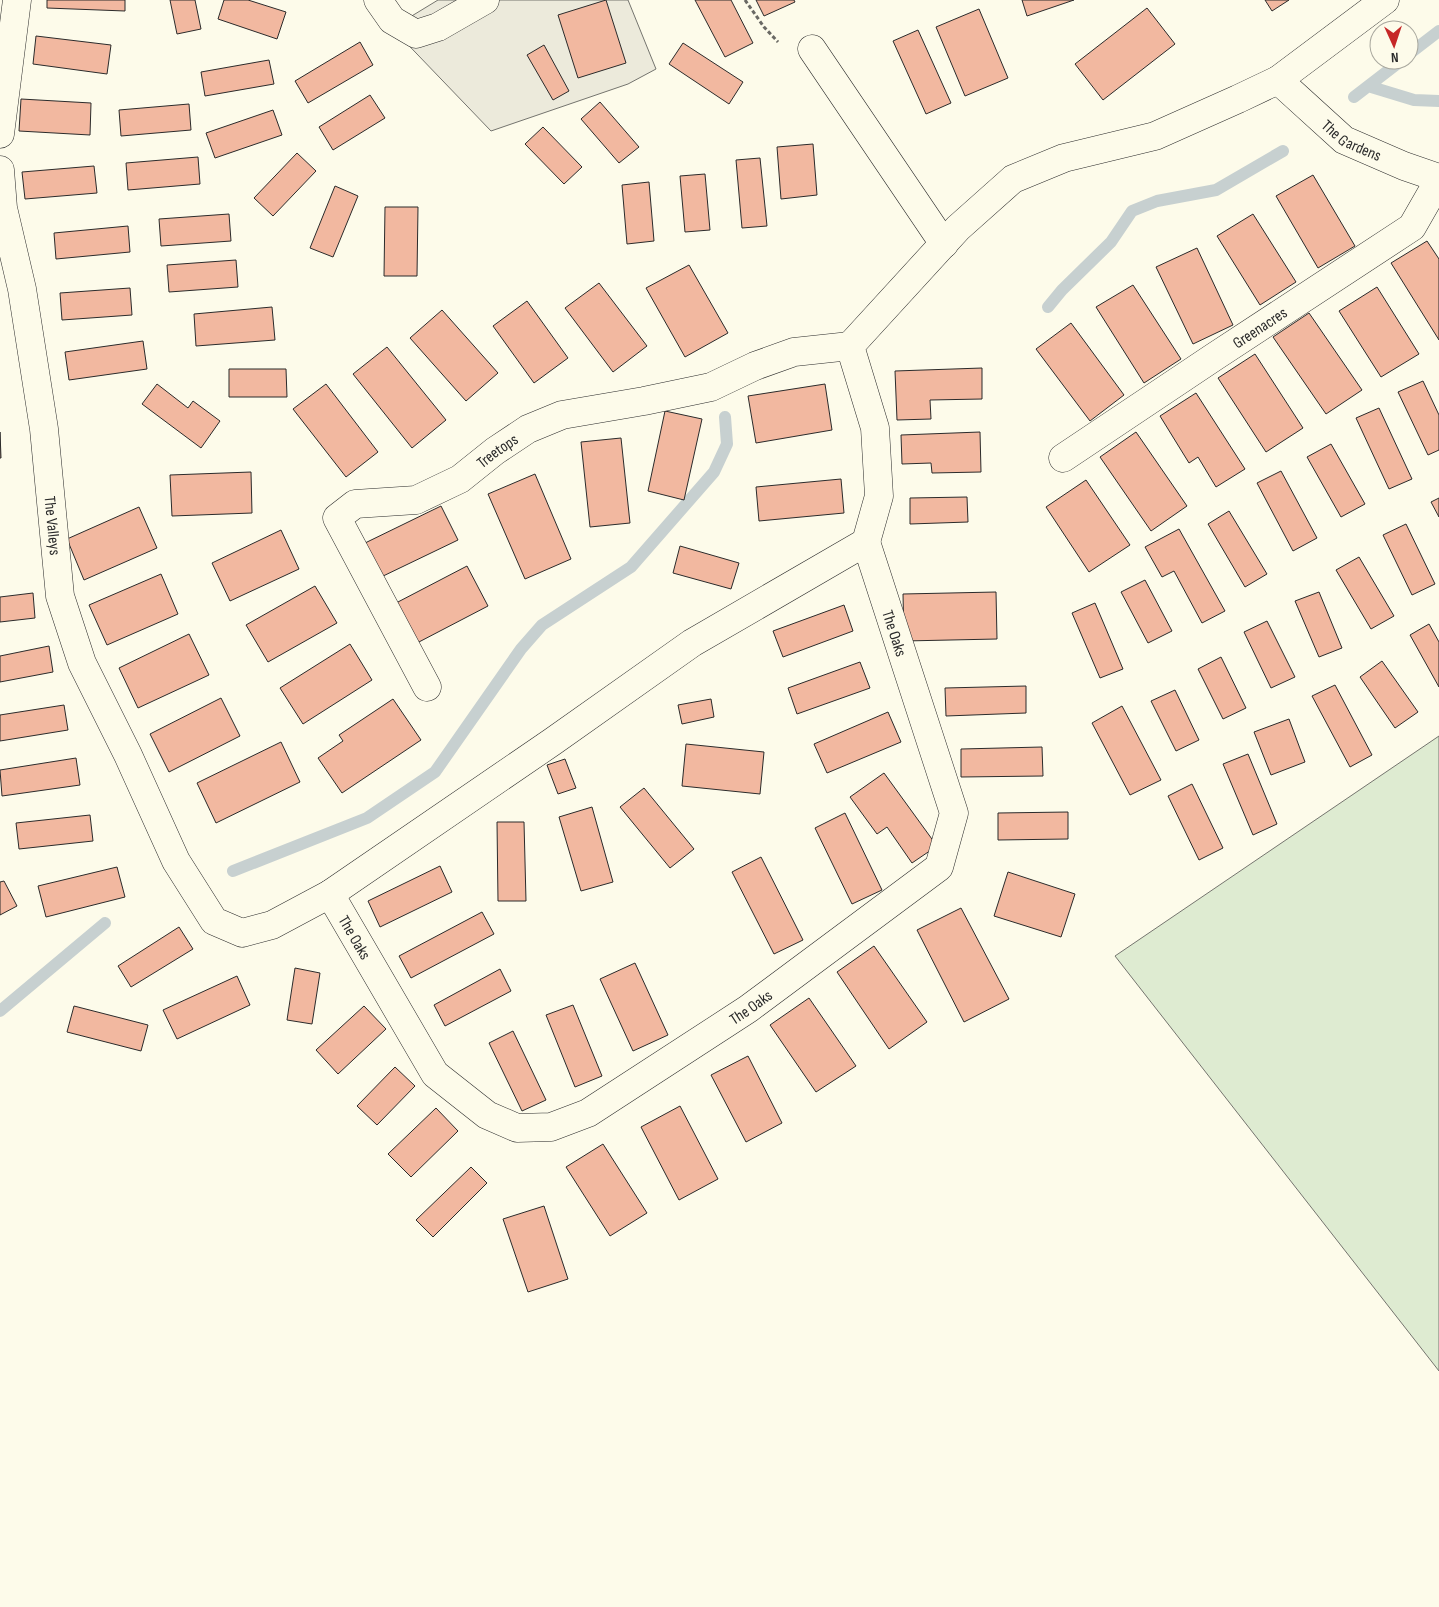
<svg xmlns="http://www.w3.org/2000/svg" width="1439" height="1607" font-family="'Sofia Sans Condensed',sans-serif">
	<style>
		.green { fill: #deebd1; stroke: #74746e }
		.parking { fill: #eceadb; stroke: #74746e }
		.lines { fill: none; stroke-linecap: round; stroke-linejoin: round }
		.stream { stroke: #c7d0d0; stroke-width: 12 }
		.building { fill: #f2b8a0; stroke: #2b2b2b }
		.minor-casing { stroke: #2b2b2b; stroke-width: 29 }
		.path { stroke: #6a6964; stroke-width: 3; stroke-dasharray: 4 2.5; stroke-linecap: butt }
		.minor { stroke: #fdfbea; stroke-width: 28 }
		.labels { text-anchor: middle; stroke-width: 4; stroke-linejoin: round; paint-order: stroke }
		.street-label { font-size: 16px; fill: #2b2b2b; stroke: #fdfbea }
	</style>
	<rect width="100%" height="100%" fill="#fdfbea"/>
	<path class="green" d="M 1439,736 L 1439,1371 L 1115,956 Z"/>
	<path class="parking" d="M 438,0 L 628,0 L 656,69 L 628,84 L 491,131 L 392,28 Z"/>
	<g class="lines">
		<path class="stream" d="M 1409,54 L 1439,31
			M 1368,86 L 1414,100 L 1439,101
			M 1354,97 L 1402,60
			M 1048,307 L 1062,290 L 1111,242 L 1132,211 L 1157,201 L 1216,190 L 1283,151
			M 233,871 L 367,818 L 435,772 L 521,649 L 542,625 L 631,567 L 714,472 L 727,444 L 725,417
			M 0,1011 L 105,923"/>
	</g>
	<path class="building" d="M 47,0 L 125,0 L 125,11 L 47,8 Z
		M 170,0 L 195,0 L 201,29 L 177,34 Z
		M 224,0 L 248,0 L 286,12 L 277,39 L 218,19 Z
		M 606,0 L 626,63 L 578,78 L 558,15 Z
		M 695,0 L 731,0 L 753,43 L 725,57 Z
		M 756,0 L 794,0 L 795,2 L 764,16 Z
		M 1022,0 L 1074,0 L 1027,16 Z
		M 1265,0 L 1289,0 L 1272,11 Z
		M 1147,8 L 1175,44 L 1103,100 L 1075,64 Z
		M 979,9 L 1008,78 L 965,96 L 936,27 Z
		M 918,30 L 951,103 L 926,114 L 893,41 Z
		M 36,36 L 111,45 L 107,74 L 33,64 Z
		M 360,42 L 373,65 L 308,103 L 295,81 Z
		M 683,43 L 743,82 L 729,104 L 669,64 Z
		M 544,45 L 569,91 L 553,100 L 527,55 Z
		M 269,60 L 274,84 L 205,96 L 201,72 Z
		M 370,95 L 385,118 L 333,150 L 319,127 Z
		M 21,99 L 91,103 L 90,135 L 19,131 Z
		M 600,102 L 639,147 L 619,163 L 581,119 Z
		M 189,104 L 191,130 L 121,136 L 119,110 Z
		M 273,110 L 282,135 L 215,158 L 206,133 Z
		M 543,127 L 582,167 L 564,184 L 525,144 Z
		M 813,144 L 817,195 L 781,199 L 777,147 Z
		M 297,153 L 316,171 L 273,216 L 254,198 Z
		M 198,157 L 200,184 L 128,190 L 126,163 Z
		M 760,158 L 767,226 L 742,228 L 736,160 Z
		M 94,166 L 97,193 L 25,199 L 22,172 Z
		M 705,174 L 710,230 L 685,232 L 680,176 Z
		M 1313,175 L 1355,246 L 1318,268 L 1276,196 Z
		M 649,182 L 654,241 L 627,244 L 622,185 Z
		M 335,186 L 358,196 L 333,257 L 310,248 Z
		M 385,207 L 418,207 L 417,276 L 384,276 Z
		M 229,214 L 231,241 L 161,246 L 159,219 Z
		M 1253,214 L 1296,282 L 1260,305 L 1217,236 Z
		M 128,226 L 130,252 L 56,259 L 54,233 Z
		M 1427,241 L 1439,259 L 1439,340 L 1391,263 Z
		M 1197,248 L 1233,325 L 1193,344 L 1156,267 Z
		M 236,260 L 238,287 L 169,292 L 167,265 Z
		M 689,265 L 728,333 L 685,357 L 646,288 Z
		M 599,283 L 647,346 L 613,372 L 565,308 Z
		M 1133,285 L 1181,359 L 1144,383 L 1096,307 Z
		M 1377,287 L 1419,354 L 1381,377 L 1339,311 Z
		M 130,288 L 132,315 L 62,320 L 60,293 Z
		M 527,301 L 568,358 L 534,383 L 493,326 Z
		M 272,307 L 275,340 L 196,346 L 194,314 Z
		M 442,310 L 498,373 L 466,401 L 410,338 Z
		M 1309,313 L 1362,390 L 1326,414 L 1273,337 Z
		M 1071,323 L 1124,395 L 1090,421 L 1036,349 Z
		M 143,341 L 147,369 L 69,380 L 65,352 Z
		M 387,347 L 446,420 L 412,448 L 353,374 Z
		M 1255,354 L 1303,428 L 1266,452 L 1218,378 Z
		M 982,368 L 982,399 L 930,400 L 931,419 L 897,420 L 895,371 Z
		M 229,369 L 286,369 L 287,397 L 229,397 Z
		M 1423,381 L 1439,415 L 1439,450 L 1428,455 L 1398,392 Z
		M 157,384 L 188,408 L 193,401 L 220,421 L 201,448 L 142,404 Z
		M 326,384 L 378,452 L 346,477 L 293,409 Z
		M 825,384 L 832,430 L 756,443 L 748,396 Z
		M 1196,393 L 1245,469 L 1216,487 L 1198,457 L 1189,463 L 1160,416 Z
		M 1379,408 L 1412,479 L 1389,489 L 1356,418 Z
		M 665,411 L 702,419 L 684,500 L 648,491 Z
		M 0,432 L 1,458 L 0,458 Z
		M 980,432 L 981,472 L 932,473 L 931,463 L 902,464 L 901,435 Z
		M 1136,432 L 1187,506 L 1151,531 L 1100,457 Z
		M 621,438 L 630,523 L 590,527 L 581,442 Z
		M 1331,444 L 1365,504 L 1341,517 L 1307,457 Z
		M 1281,471 L 1317,538 L 1293,551 L 1257,483 Z
		M 251,472 L 252,513 L 172,516 L 170,475 Z
		M 535,474 L 571,559 L 525,579 L 488,494 Z
		M 841,479 L 844,513 L 759,521 L 756,487 Z
		M 1086,480 L 1130,545 L 1089,572 L 1046,507 Z
		M 967,497 L 968,522 L 910,524 L 910,498 Z
		M 1439,498 L 1439,517 L 1431,502 Z
		M 441,506 L 458,540 L 379,578 L 363,544 Z
		M 139,507 L 157,548 L 84,580 L 67,539 Z
		M 1229,511 L 1267,574 L 1245,587 L 1208,524 Z
		M 1406,524 L 1435,584 L 1412,595 L 1383,535 Z
		M 1179,529 L 1225,611 L 1202,623 L 1174,571 L 1162,577 L 1145,547 Z
		M 281,530 L 299,569 L 230,601 L 212,563 Z
		M 680,546 L 739,563 L 731,589 L 673,573 Z
		M 1359,557 L 1394,616 L 1371,629 L 1336,570 Z
		M 467,566 L 488,606 L 417,643 L 396,603 Z
		M 161,574 L 178,614 L 107,645 L 89,605 Z
		M 1145,580 L 1172,631 L 1148,643 L 1121,592 Z
		M 315,586 L 337,623 L 268,662 L 246,625 Z
		M 996,592 L 997,639 L 904,641 L 903,594 Z
		M 1319,592 L 1342,648 L 1319,657 L 1295,601 Z
		M 33,593 L 35,618 L 0,622 L 0,597 Z
		M 1095,603 L 1123,669 L 1100,678 L 1072,613 Z
		M 844,605 L 853,631 L 783,657 L 773,631 Z
		M 1267,621 L 1295,677 L 1271,688 L 1244,632 Z
		M 1429,624 L 1439,642 L 1439,687 L 1410,635 Z
		M 189,634 L 209,675 L 138,708 L 119,668 Z
		M 350,644 L 372,680 L 303,724 L 280,688 Z
		M 49,646 L 53,672 L 0,682 L 0,656 Z
		M 1221,657 L 1246,708 L 1223,719 L 1198,669 Z
		M 1382,661 L 1418,712 L 1395,728 L 1360,677 Z
		M 860,662 L 870,688 L 797,714 L 788,688 Z
		M 1335,685 L 1372,755 L 1350,767 L 1312,696 Z
		M 1026,686 L 1026,713 L 946,716 L 945,688 Z
		M 1175,690 L 1199,740 L 1176,751 L 1151,701 Z
		M 221,698 L 240,736 L 169,772 L 150,734 Z
		M 393,699 L 421,740 L 342,793 L 318,758 L 343,741 L 339,735 Z
		M 711,699 L 714,717 L 682,724 L 678,705 Z
		M 64,705 L 68,730 L 0,741 L 0,715 Z
		M 1122,706 L 1161,780 L 1130,795 L 1092,723 Z
		M 888,712 L 901,742 L 827,773 L 814,744 Z
		M 1289,719 L 1305,762 L 1271,775 L 1254,732 Z
		M 281,742 L 300,782 L 216,823 L 197,783 Z
		M 686,744 L 764,752 L 760,794 L 682,786 Z
		M 1042,747 L 1043,776 L 961,777 L 961,749 Z
		M 1248,754 L 1277,824 L 1253,835 L 1223,764 Z
		M 76,758 L 80,785 L 2,796 L 0,770 Z
		M 565,759 L 576,788 L 558,794 L 547,765 Z
		M 884,773 L 937,846 L 912,863 L 887,827 L 877,834 L 850,797 Z
		M 1192,784 L 1223,848 L 1199,860 L 1168,796 Z
		M 644,788 L 694,849 L 670,868 L 620,807 Z
		M 592,807 L 613,882 L 581,891 L 559,817 Z
		M 1068,812 L 1068,839 L 998,840 L 998,813 Z
		M 845,813 L 882,890 L 852,904 L 815,828 Z
		M 90,815 L 93,841 L 19,849 L 16,823 Z
		M 497,822 L 524,822 L 526,901 L 498,901 Z
		M 761,857 L 803,940 L 774,954 L 732,872 Z
		M 440,866 L 452,892 L 380,927 L 368,901 Z
		M 117,867 L 125,897 L 46,917 L 38,886 Z
		M 1008,872 L 1075,894 L 1061,937 L 994,916 Z
		M 4,881 L 17,906 L 0,915 L 0,882 Z
		M 961,908 L 1009,999 L 964,1022 L 917,930 Z
		M 482,912 L 494,934 L 411,978 L 399,956 Z
		M 179,927 L 193,949 L 131,987 L 118,966 Z
		M 874,946 L 927,1022 L 889,1049 L 837,972 Z
		M 635,963 L 668,1035 L 633,1051 L 600,979 Z
		M 295,968 L 320,973 L 312,1024 L 287,1020 Z
		M 500,969 L 511,991 L 445,1026 L 434,1005 Z
		M 237,976 L 250,1005 L 177,1039 L 163,1010 Z
		M 809,998 L 856,1066 L 816,1092 L 770,1025 Z
		M 573,1005 L 602,1076 L 575,1087 L 546,1015 Z
		M 74,1006 L 148,1025 L 141,1051 L 67,1032 Z
		M 364,1006 L 386,1029 L 338,1074 L 316,1050 Z
		M 513,1031 L 546,1100 L 522,1111 L 489,1043 Z
		M 748,1056 L 782,1123 L 746,1142 L 711,1075 Z
		M 395,1067 L 415,1086 L 377,1125 L 357,1106 Z
		M 680,1106 L 718,1179 L 679,1200 L 641,1127 Z
		M 436,1108 L 458,1131 L 411,1177 L 388,1154 Z
		M 603,1144 L 647,1213 L 610,1236 L 566,1167 Z
		M 471,1167 L 487,1183 L 433,1237 L 416,1220 Z
		M 544,1206 L 568,1279 L 528,1292 L 503,1219 Z"/>
	<g class="lines">
		<defs>
			<g id="minor">
				<path d="M 378,0 L 392,20 L 416,34 L 438,27 L 485,0"/>
				<path d="M 812,49 L 944,244"/>
				<path id="s1" d="M 1278,80 L 1344,140 L 1404,166 L 1439,178"/>
				<path d="M 0,134 L 17,0"/>
				<path id="s2" d="M 0,170 L 3,208 L 22,289 L 44,429 L 60,596 L 82,663 L 128,755 L 176,861 L 214,921 L 242,933 L 272,925 L 330,894 L 552,742 L 692,643 L 866,542 L 879,496 L 875,428 L 850,346 L 958,228 L 1013,179 L 1064,158 L 1155,136 L 1238,99 L 1278,80 L 1385,0"/>
				<path id="s3" d="M 1063,458 L 1214,357 L 1412,227 L 1439,180"/>
				<path id="s4" d="M 427,687 L 337,518 L 355,504 L 416,500 L 460,479 L 495,451 L 528,429 L 562,415 L 644,401 L 711,387 L 755,366 L 794,352 L 850,346"/>
				<path id="s5" d="M 330,894 L 435,1074 L 487,1115 L 517,1128 L 551,1127 L 588,1113 L 748,1009 L 939,867 L 954,813 L 866,542"/>
			</g>
		</defs>
		<use href="#minor" class="minor-casing"/>
		<path class="path" d="M 745,0 L 764,27 L 778,42"/>
		<use href="#minor" class="minor"/>
	</g>
	<g class="labels">
		<g class="street-label">
			<text dy="6" stroke="none"><textPath href="#s1" startOffset="96">The Gardens</textPath></text>
			<text dy="6" stroke="none"><textPath href="#s3" startOffset="236">Greenacres</textPath></text>
			<text dy="6" stroke="none"><textPath href="#s4" startOffset="371">Treetops</textPath></text>
			<text dy="6" stroke="none"><textPath href="#s2" startOffset="360">The Valleys</textPath></text>
			<text transform="translate(895 633) rotate(72)" y="6">The Oaks</text>
			<text dy="6" stroke="none"><textPath href="#s5" startOffset="50">The Oaks</textPath></text>
			<text dy="6" stroke="none"><textPath href="#s5" startOffset="575">The Oaks</textPath></text>
		</g>
	</g>
	<g transform="translate(1394 45) rotate(177)"><circle r="24" fill="#fdfbea" stroke="#a9a89e"/>
	<path d="M0-4L9 19L0 12L-9 19Z" fill="#c62828"/>
	<text y="-8" font-size="14" font-weight="bold" text-anchor="middle" fill="#2b2b2b">N</text>
	</g>
</svg>
